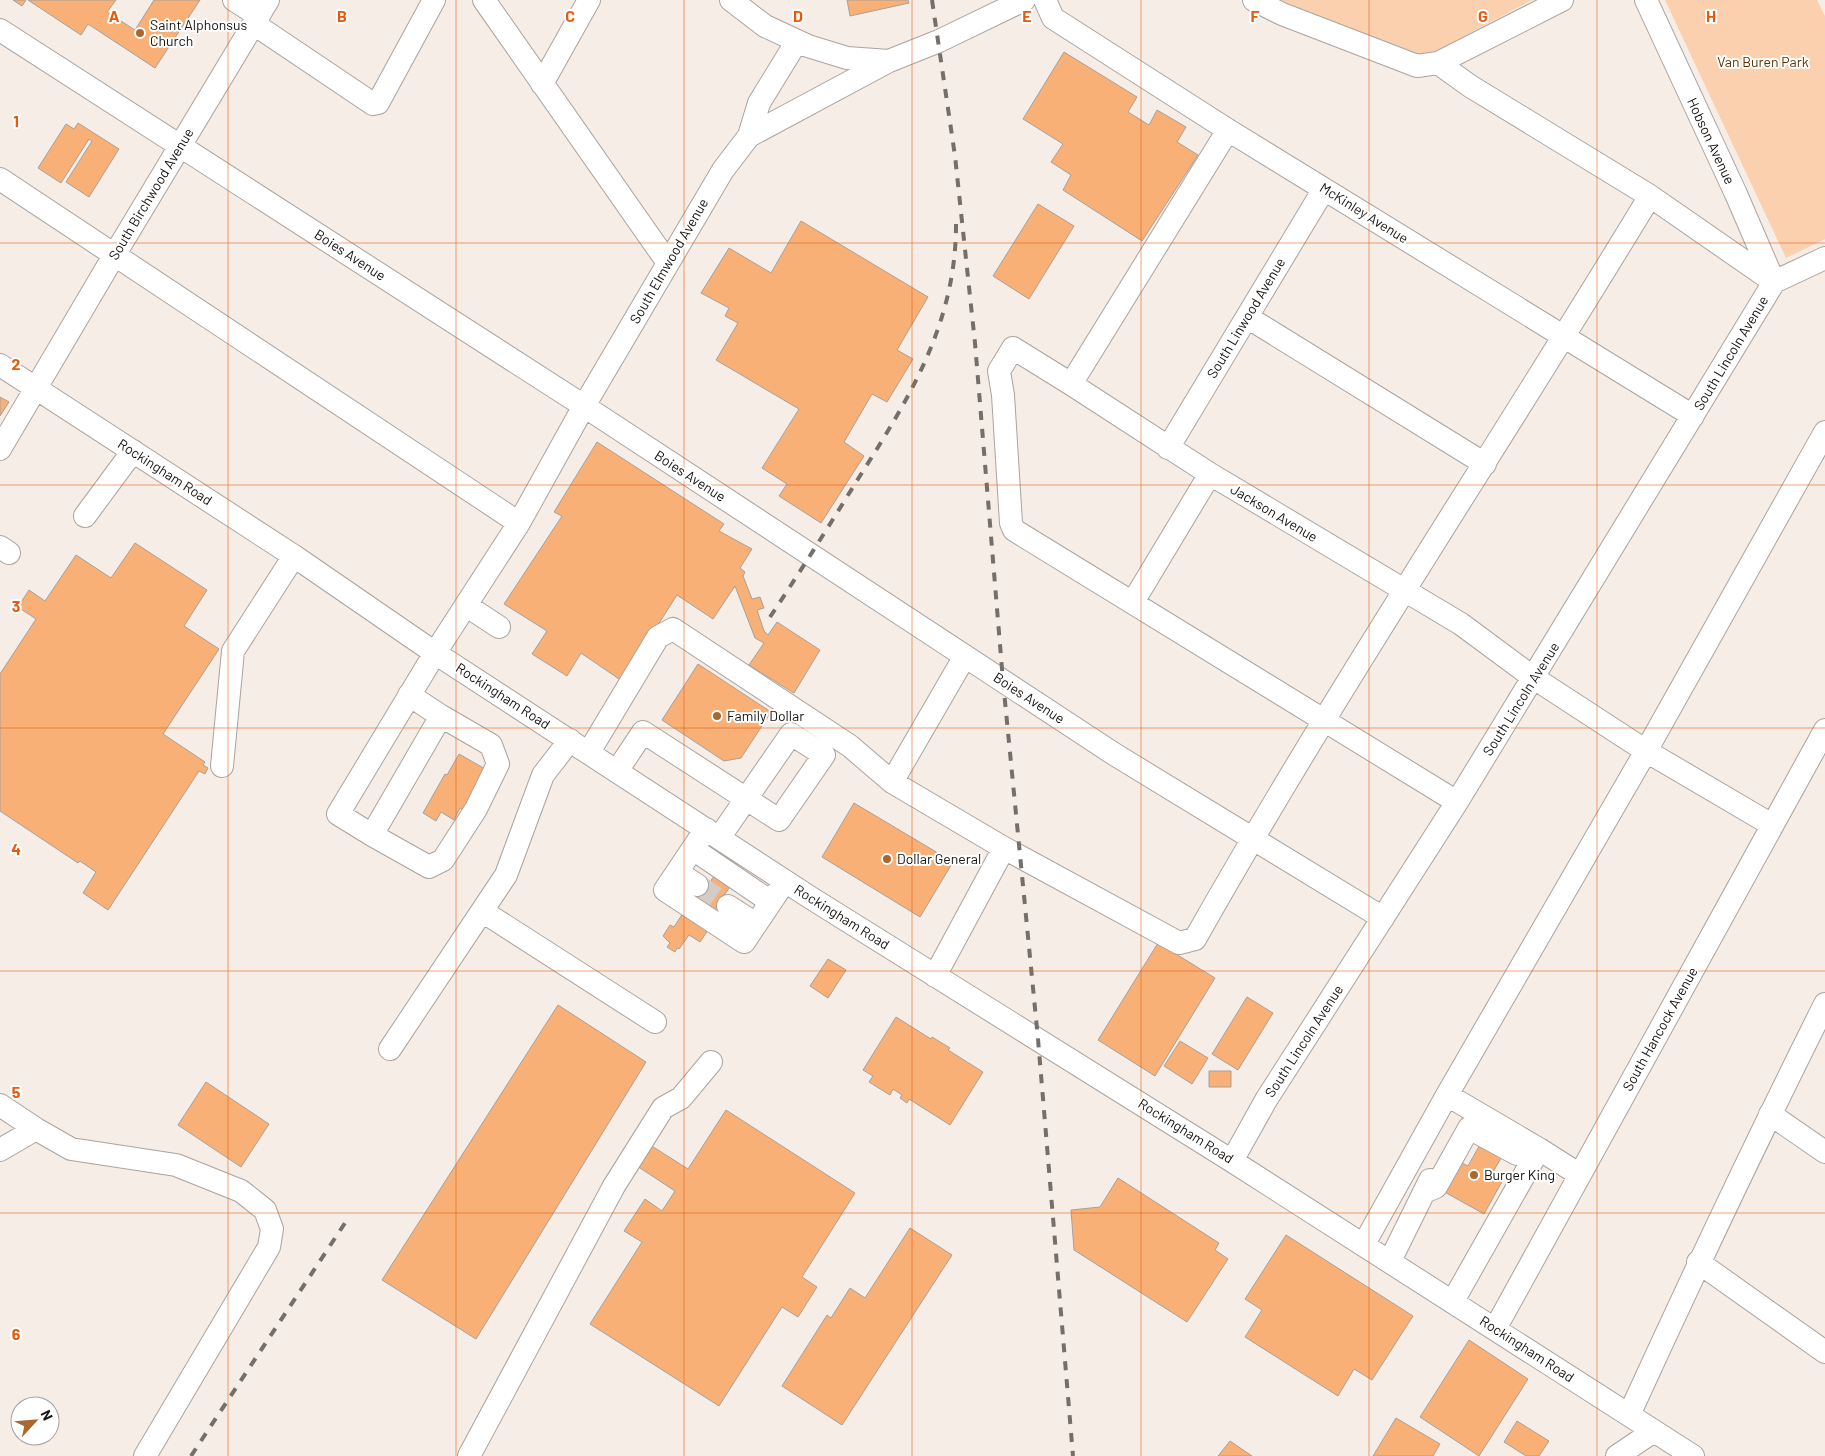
<svg xmlns="http://www.w3.org/2000/svg" width="1825" height="1456" font-family="Barlow,sans-serif">
	<style>
		.green { fill: #fbd0af }
		.building { fill: #f9b076; stroke: #a8a09a }
		.lines { fill: none; stroke-linecap: round; stroke-linejoin: round }
		.minor-tunnel { stroke: #d4ccc7; stroke-width: 22; stroke-dasharray: 22 11; stroke-linecap: butt }
		.minor-casing { stroke: #aba39d; stroke-width: 24 }
		.minor { stroke: #fff; stroke-width: 22 }
		.rail { stroke: #746f6b; stroke-width: 4; stroke-dasharray: 9 9; stroke-linecap: butt }
		.grid { fill: none; stroke: #e8590c; stroke-width: 1; stroke-opacity: 0.55 }
		.poi-dot { fill: #a86830; stroke: #fff; stroke-width: 2 }
		.labels { text-anchor: middle; stroke-width: 4; stroke-linejoin: round; paint-order: stroke }
		.poi-label { font-size: 14px; fill: #161311; stroke: #fff; text-anchor: start }
		.park-label { font-size: 14px; fill: #603202; stroke: #fff }
		.street-label { font-size: 14px; fill: #161311; stroke: #fff }
		.grid-label { font-size: 16px; text-anchor: middle; font-weight: bold; fill: #e8590c; stroke: #fff; stroke-width: 4; stroke-linejoin: round; paint-order: stroke }
	</style>
	<rect width="100%" height="100%" fill="#f6ede7"/>
	<path class="green" d="M 1279,0 L 1532,0 L 1420,59 Z
		M 1665,0 L 1817,0 L 1825,16 L 1825,239 L 1786,258 Z"/>
	<path class="building" d="M 13,0 L 26,0 L 22,6 Z
		M 28,0 L 116,0 L 107,12 L 135,30 L 154,0 L 200,0 L 155,68 L 88,24 L 81,35 Z
		M 847,0 L 908,0 L 909,3 L 850,16 Z
		M 1064,52 L 1137,97 L 1128,112 L 1149,125 L 1157,110 L 1186,127 L 1177,142 L 1198,155 L 1142,241 L 1063,190 L 1071,175 L 1051,162 L 1063,144 L 1023,119 Z
		M 78,123 L 119,149 L 89,197 L 66,182 L 92,141 L 89,139 L 61,183 L 38,168 L 66,124 L 74,129 Z
		M 1038,204 L 1074,226 L 1029,299 L 993,276 Z
		M 801,221 L 928,297 L 897,350 L 913,359 L 887,402 L 872,394 L 844,442 L 864,456 L 821,523 L 779,496 L 787,484 L 762,468 L 799,409 L 716,360 L 738,323 L 725,316 L 729,308 L 701,293 L 729,248 L 771,273 Z
		M 0,397 L 9,402 L 0,416 Z
		M 597,442 L 724,524 L 719,531 L 752,549 L 740,568 L 745,572 L 743,576 L 752,599 L 760,597 L 764,608 L 757,610 L 764,631 L 768,635 L 777,622 L 820,650 L 794,693 L 749,665 L 764,643 L 755,638 L 735,586 L 713,619 L 677,595 L 622,681 L 581,653 L 567,676 L 532,654 L 547,631 L 504,604 L 562,516 L 554,512 Z
		M 135,543 L 207,590 L 184,626 L 219,649 L 163,734 L 205,762 L 203,765 L 208,768 L 205,774 L 199,771 L 108,910 L 83,893 L 96,872 L 80,861 L 78,863 L 0,811 L 0,674 L 36,619 L 18,607 L 29,590 L 45,601 L 76,555 L 111,578 Z
		M 698,664 L 771,712 L 741,758 L 724,761 L 662,720 Z
		M 459,754 L 487,770 L 464,810 L 460,808 L 454,820 L 441,812 L 436,821 L 423,813 L 445,774 L 447,775 Z
		M 854,803 L 953,862 L 920,917 L 822,857 Z
		M 716,873 L 732,884 L 722,898 L 718,919 L 688,898 L 706,888 Z
		M 685,910 L 710,927 L 700,942 L 689,935 L 679,949 L 677,948 L 675,952 L 667,947 L 670,943 L 663,936 L 670,925 L 674,927 Z
		M 1158,943 L 1215,978 L 1155,1076 L 1098,1040 Z
		M 828,959 L 846,970 L 828,998 L 810,986 Z
		M 1247,997 L 1273,1013 L 1238,1070 L 1212,1054 Z
		M 558,1005 L 646,1062 L 476,1339 L 382,1280 Z
		M 896,1017 L 931,1039 L 932,1037 L 950,1048 L 948,1050 L 983,1072 L 950,1125 L 909,1099 L 907,1103 L 900,1098 L 902,1095 L 893,1089 L 890,1095 L 869,1082 L 873,1076 L 863,1070 Z
		M 1180,1041 L 1208,1058 L 1192,1084 L 1164,1066 Z
		M 1209,1071 L 1231,1071 L 1231,1087 L 1209,1087 Z
		M 206,1082 L 269,1124 L 241,1167 L 178,1125 Z
		M 726,1110 L 855,1193 L 802,1277 L 817,1287 L 798,1317 L 782,1307 L 719,1406 L 590,1324 L 642,1242 L 624,1231 L 645,1199 L 662,1211 L 675,1191 L 634,1164 L 647,1143 L 688,1169 Z
		M 1482,1141 L 1504,1153 L 1493,1172 L 1504,1178 L 1484,1214 L 1441,1190 L 1458,1161 L 1468,1166 Z
		M 1118,1178 L 1219,1243 L 1215,1250 L 1228,1259 L 1187,1322 L 1074,1250 L 1071,1210 L 1100,1207 Z
		M 910,1228 L 952,1255 L 842,1425 L 782,1386 L 827,1315 L 831,1318 L 850,1288 L 865,1298 Z
		M 1286,1235 L 1413,1316 L 1372,1380 L 1354,1369 L 1338,1396 L 1245,1337 L 1262,1310 L 1245,1299 Z
		M 1469,1340 L 1528,1379 L 1479,1456 L 1420,1417 Z
		M 1396,1418 L 1440,1444 L 1433,1456 L 1373,1456 Z
		M 1517,1421 L 1549,1441 L 1539,1456 L 1526,1456 L 1504,1442 Z
		M 1230,1441 L 1252,1456 L 1218,1456 Z"/>
	<g class="lines">
		<path class="minor-tunnel" d="M 697,885 L 728,906"/>
		<defs>
			<path id="minor" d="M 234,0 L 259,16
				M 484,0 L 668,263
				M 731,0 L 765,26 L 808,46 L 847,58 L 889,61
				M 1045,0 L 1053,18 L 1228,130 L 1693,416
				M 1254,0 L 1282,14 L 1417,66 L 1438,63 L 1562,0
				M 1646,0 L 1736,194 L 1774,282
				M 254,24 L 373,104 L 378,103 L 434,0
				M 0,30 L 584,406 L 1114,754 L 1383,918
				M 1438,63 L 1470,86 L 1650,196 L 1774,282
				M 542,84 L 589,0
				M 749,136 L 759,103 L 797,41
				M 0,179 L 519,523
				M 1247,317 L 1485,464
				M 0,365 L 294,556 L 435,653 L 811,898 L 1232,1161 L 1693,1456
				M 1071,384 L 1228,130
				M 1168,448 L 1324,189
				M 0,449 L 115,254 L 268,0
				M 85,516 L 133,451
				M 0,547 L 9,553
				M 1133,602 L 1210,474
				M 467,606 L 499,627
				M 409,695 L 441,716 L 372,835 L 338,814 L 435,653 L 519,523 L 584,406 L 723,170 L 749,136 L 889,61 L 939,41 L 1024,0
				M 589,752 L 658,637 L 673,629 L 850,746 L 892,782 L 1004,848 L 1179,943 L 1195,939 C 1338,686 1500,444 1650,196
				M 222,766 L 233,651 L 294,556
				M 617,771 L 643,732 L 779,820 L 824,755 L 791,734 L 719,838
				M 892,782 L 965,656
				M 1457,802 L 1014,530 L 1011,523 L 1003,395 L 999,371 L 1013,348 L 1071,384 L 1210,474 L 1461,624 L 1534,678 L 1646,751 L 1772,825
				M 706,829 L 665,890 L 744,942 L 785,881
				M 372,835 L 429,867 L 443,860 L 476,809 L 498,764 L 491,745 L 441,716
				M 693,849 L 771,902
				M 677,872 L 697,885
				M 728,906 L 756,924
				M 482,911 L 655,1022
				M 935,976 L 1004,848
				M 390,1049 L 506,875 L 543,775 L 570,740
				M 1447,1095 L 1539,1149 L 1453,1301
				M 0,1105 L 36,1129 L 0,1150
				M 1770,1114 L 1825,1152
				M 36,1129 L 71,1149 L 176,1165 L 241,1191 L 265,1210 L 272,1229 L 269,1247 L 145,1456
				M 1539,1149 L 1580,1175
				M 1232,1161 L 1266,1100 L 1457,802 L 1774,282 L 1825,258
				M 1424,1192 L 1436,1187 L 1469,1128 L 1517,1154
				M 1364,1244 L 1447,1095 L 1646,751 L 1825,432
				M 1390,1261 L 1430,1180
				M 1698,1262 L 1825,1352
				M 1495,1329 L 1825,730
				M 1629,1415 C 1692,1277 1757,1140 1825,1004
				M 469,1456 L 614,1186 L 663,1108 L 681,1098 L 711,1062
				M 1617,1456 L 1654,1431"/>
		</defs>
		<use href="#minor" class="minor-casing"/>
		<use href="#minor" class="minor"/>
		<path class="rail" d="M 932,0 L 955,156 L 975,343 L 1003,681 L 1038,1039 L 1073,1456
			M 770,617 C 800,572 829,526 858,479 C 910,397 957,322 956,221
			M 191,1456 L 345,1223"/>
	</g>
	<path class="grid" d="M 228,0 L 228,1456M 456,0 L 456,1456M 684,0 L 684,1456M 912,0 L 912,1456M 1141,0 L 1141,1456M 1369,0 L 1369,1456M 1597,0 L 1597,1456M 0,243 L 1825,243M 0,485 L 1825,485M 0,728 L 1825,728M 0,971 L 1825,971M 0,1213 L 1825,1213"/>
	<g class="poi-dot">
		<circle cx="140" cy="33" r="5"/>
		<circle cx="717" cy="716" r="5"/>
		<circle cx="887" cy="859" r="5"/>
		<circle cx="1474" cy="1175" r="5"/>
	</g>
	<g class="labels">
		<g class="poi-label">
			<text x="150" y="30">Saint Alphonsus<tspan x="150" dy="16">Church</tspan></text>
			<text x="727" y="721">Family Dollar</text>
			<text x="897" y="864">Dollar General</text>
			<text x="1484" y="1180">Burger King</text>
		</g>
		<g class="park-label">
			<text x="1763" y="67">Van Buren Park</text>
		</g>
		<g class="street-label">
			<text transform="translate(1711 141) rotate(65)" y="5">Hobson Avenue</text>
			<text transform="translate(151 194) rotate(-59)" y="5">South Birchwood Avenue</text>
			<text transform="translate(1364 213) rotate(32)" y="5">McKinley Avenue</text>
			<text transform="translate(350 255) rotate(33)" y="5">Boies Avenue</text>
			<text transform="translate(669 261) rotate(-60)" y="5">South Elmwood Avenue</text>
			<text transform="translate(1246 318) rotate(-59)" y="5">South Linwood Avenue</text>
			<text transform="translate(1731 353) rotate(-59)" y="5">South Lincoln Avenue</text>
			<text transform="translate(165 472) rotate(33)" y="5">Rockingham Road</text>
			<text transform="translate(690 476) rotate(33)" y="5">Boies Avenue</text>
			<text transform="translate(1274 513) rotate(31)" y="5">Jackson Avenue</text>
			<text transform="translate(503 696) rotate(33)" y="5">Rockingham Road</text>
			<text transform="translate(1029 698) rotate(33)" y="5">Boies Avenue</text>
			<text transform="translate(1521 699) rotate(-58)" y="5">South Lincoln Avenue</text>
			<text transform="translate(842 917) rotate(32)" y="5">Rockingham Road</text>
			<text transform="translate(1660 1029) rotate(-61)" y="5">South Hancock Avenue</text>
			<text transform="translate(1304 1041) rotate(-57)" y="5">South Lincoln Avenue</text>
			<text transform="translate(1186 1131) rotate(32)" y="5">Rockingham Road</text>
			<text transform="translate(1527 1349) rotate(33)" y="5">Rockingham Road</text>
		</g>
	</g>
	<g class="grid-label">
		<text x="114" y="22">A</text>
		<text x="342" y="22">B</text>
		<text x="570" y="22">C</text>
		<text x="798" y="22">D</text>
		<text x="1027" y="22">E</text>
		<text x="1255" y="22">F</text>
		<text x="1483" y="22">G</text>
		<text x="1711" y="22">H</text>
		<text x="16" y="127">1</text>
		<text x="16" y="370">2</text>
		<text x="16" y="612">3</text>
		<text x="16" y="855">4</text>
		<text x="16" y="1098">5</text>
		<text x="16" y="1340">6</text>
	</g>
	<g transform="translate(35 1421) rotate(64)"><circle r="24" fill="#ffffff" stroke="#a2a1a0"/>
	<path d="M0-4L9 19L0 12L-9 19Z" fill="#a86830"/>
	<text y="-8" font-size="14" font-weight="bold" text-anchor="middle" fill="#161311">N</text>
	</g>
</svg>
